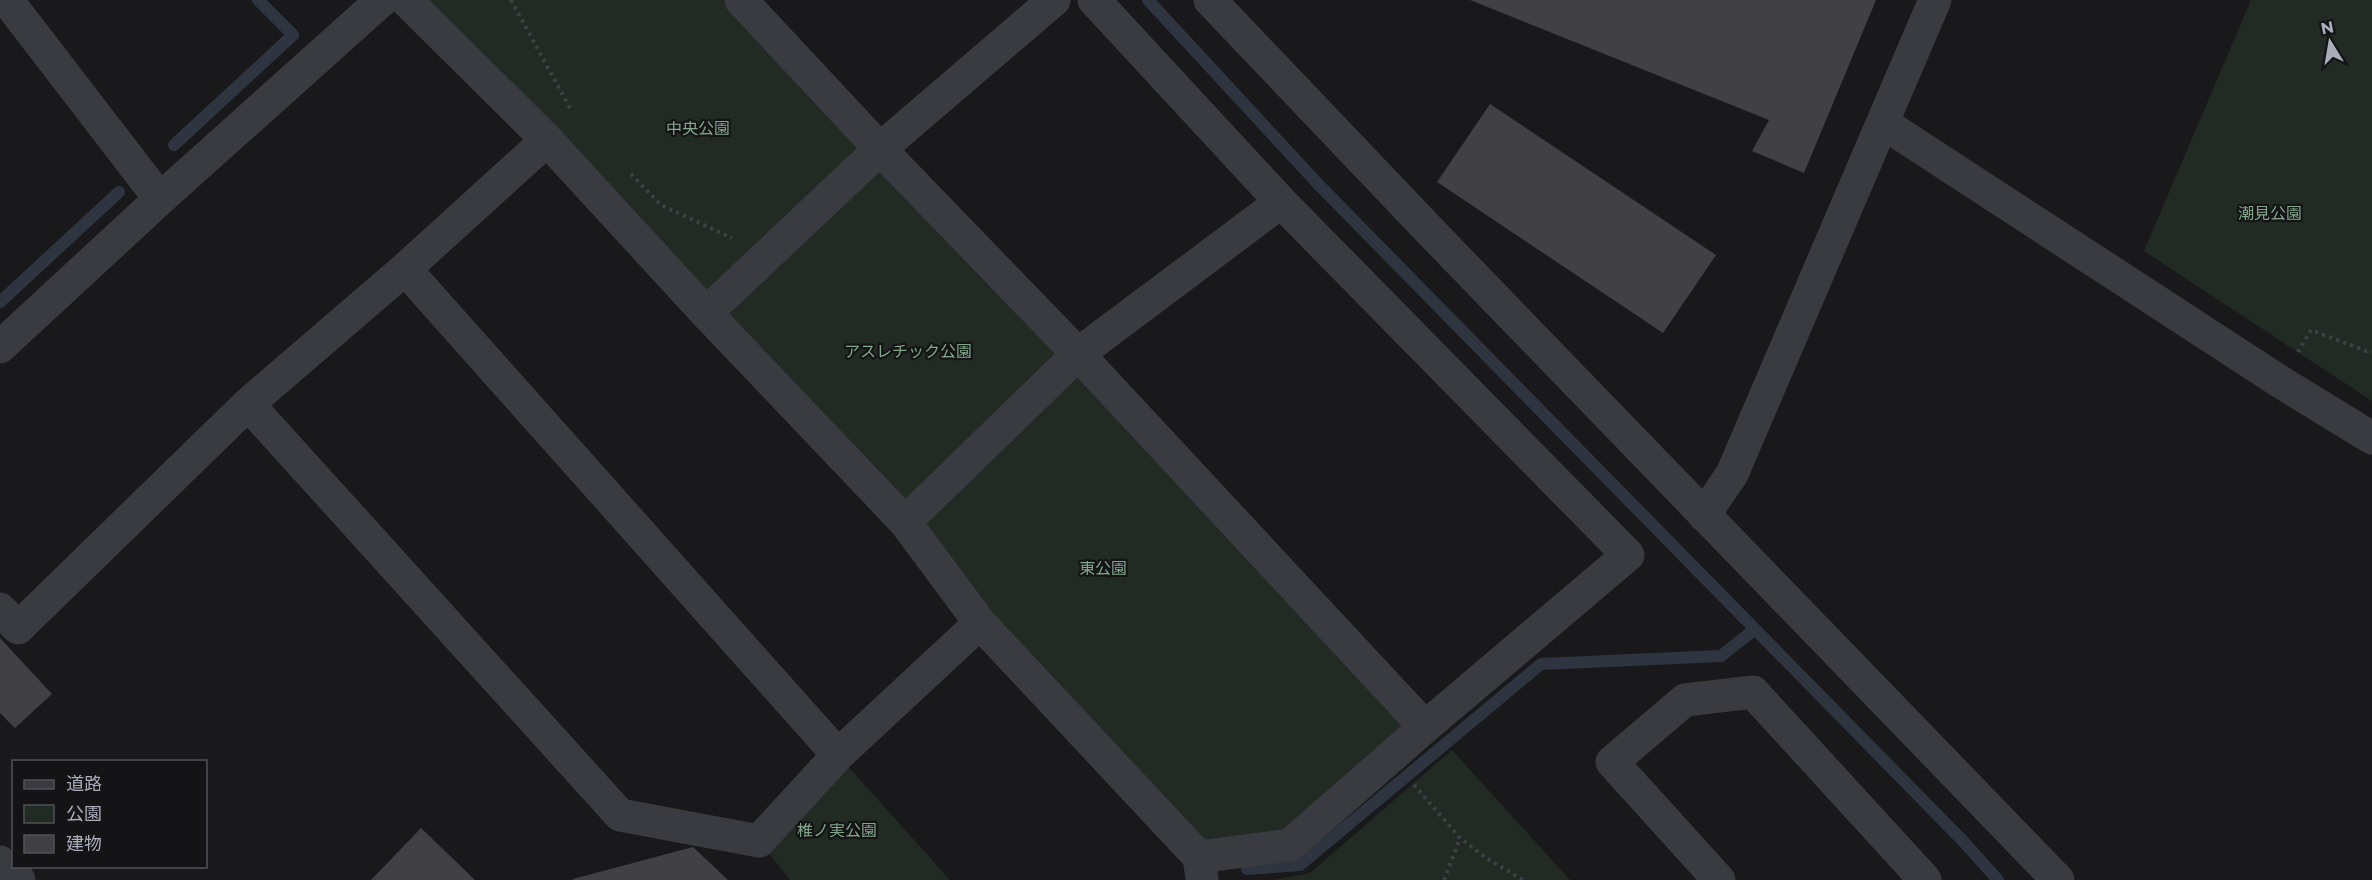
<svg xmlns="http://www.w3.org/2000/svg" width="2372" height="880" font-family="Montserrat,'Noto Sans JP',sans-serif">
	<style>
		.green { fill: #212a23 }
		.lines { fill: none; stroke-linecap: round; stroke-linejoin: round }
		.stream { stroke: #2e3540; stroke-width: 12 }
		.building { fill: #414145 }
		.path { stroke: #404148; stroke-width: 4; stroke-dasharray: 3 4.5; stroke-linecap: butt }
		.minor { stroke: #3a3a41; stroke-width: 33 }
		.labels { text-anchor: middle; stroke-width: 4.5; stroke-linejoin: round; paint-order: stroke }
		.park-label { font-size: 16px; fill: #82a78a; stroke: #141416 }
	</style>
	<rect width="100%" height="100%" fill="#19191b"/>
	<path class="green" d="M 406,0 L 741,0 L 1425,727 L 1290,845 L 1199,857 Z
		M 2251,0 L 2372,0 L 2372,401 L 2144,251 Z
		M 1452,750 L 1570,880 L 1274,880 L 1310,873 Z
		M 838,755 L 950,880 L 790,880 L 759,841 Z"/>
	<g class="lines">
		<path class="stream" d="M 1148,0 L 1318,184 L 1963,841 L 1998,880
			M 174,145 L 293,35 L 258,0
			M 0,302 L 119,192
			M 1247,869 L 1300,865 L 1541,664 L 1721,656 L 1755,629"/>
	</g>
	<path class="building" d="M 1470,0 L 1876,0 L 1804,173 L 1752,151 L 1769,120 Z
		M 1490,104 L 1716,255 L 1663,333 L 1437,182 Z
		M 0,638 L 52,694 L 15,728 L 0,713 Z
		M 421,828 L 475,880 L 371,880 Z
		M 693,847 L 728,880 L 573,880 L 573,879 Z"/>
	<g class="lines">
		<path class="path" d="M 511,0 L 571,110
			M 631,174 L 661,205 L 732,238
			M 2298,352 L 2311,330 L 2366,351 L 2372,351
			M 1414,785 L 1460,838 L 1486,858 L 1523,880
			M 1444,880 L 1460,838"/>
		<path class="minor" d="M 7,0 L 160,199
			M 406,0 L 547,140 L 706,313 L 905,522 L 980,623 L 1199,857 L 1202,878
			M 741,0 L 880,149 L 1078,354 L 1425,727
			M 1094,0 L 1281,202 L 1628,555 L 1425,727 L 1290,845 L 1199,857
			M 1210,0 L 1431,232 L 2058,880
			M 1883,123 L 2279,381 L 2372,438
			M 405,269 L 838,755
			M 706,313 L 880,149 L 1054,0
			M 0,347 L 160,199 L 382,0
			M 248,404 L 620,815 L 759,841 L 838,755 L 980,623
			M 1704,515 L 1732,474 L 1935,0
			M 905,522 L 1078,354 L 1281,202
			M 0,609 L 18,628 L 248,404 L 405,269 L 547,140
			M 0,862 L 19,880
			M 1719,880 L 1612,762 L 1685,700 L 1753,692 L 1925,880"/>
	</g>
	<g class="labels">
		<g class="park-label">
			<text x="698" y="134">中央公園</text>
			<text x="2270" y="219">潮見公園</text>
			<text x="908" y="357">アスレチック公園</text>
			<text x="1103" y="574">東公園</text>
			<text x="837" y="836">椎ノ実公園</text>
		</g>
	</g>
	<rect x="12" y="760" width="195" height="108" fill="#141416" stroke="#505158" stroke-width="1.5"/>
	<rect x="24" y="780" width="30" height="9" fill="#3a3a41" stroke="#505158" stroke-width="1.5"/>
	<text x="66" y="790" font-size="18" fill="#abadbb">道路</text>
	<rect x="24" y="805" width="30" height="18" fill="#212a23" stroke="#505158" stroke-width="1.5"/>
	<text x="66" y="820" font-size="18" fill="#abadbb">公園</text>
	<rect x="24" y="835" width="30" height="18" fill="#414145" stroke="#505158" stroke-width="1.5"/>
	<text x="66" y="850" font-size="18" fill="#abadbb">建物</text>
	<g transform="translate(2330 42) rotate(349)" stroke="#141416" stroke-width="4.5" paint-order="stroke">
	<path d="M0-4.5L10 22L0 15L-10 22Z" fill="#abadbb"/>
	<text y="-9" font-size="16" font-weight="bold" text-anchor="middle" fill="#abadbb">N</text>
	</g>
</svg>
